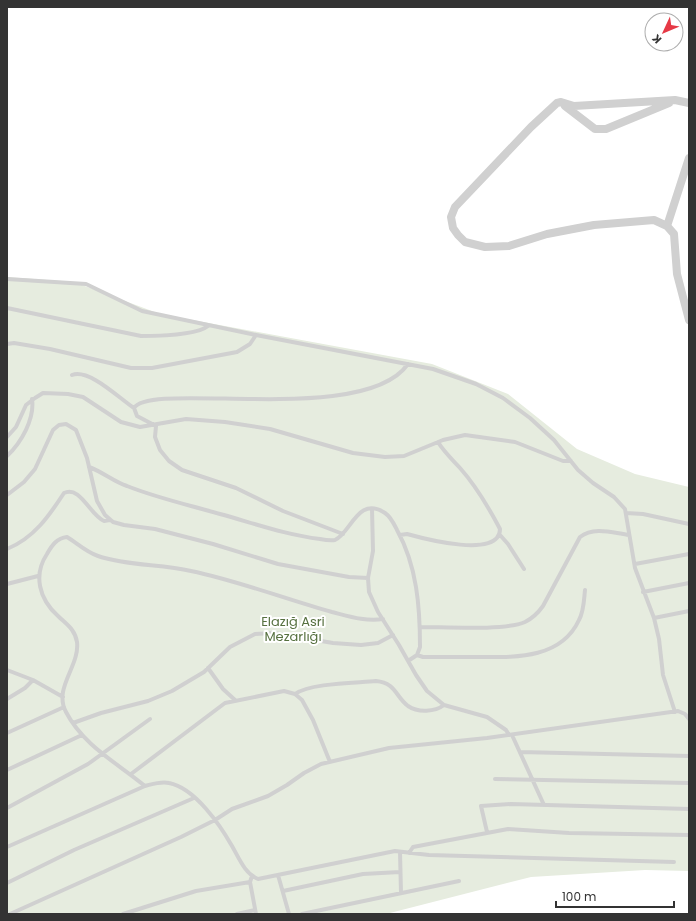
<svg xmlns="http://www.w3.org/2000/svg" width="696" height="921" font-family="Poppins,sans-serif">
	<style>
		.green { fill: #e6ecdf }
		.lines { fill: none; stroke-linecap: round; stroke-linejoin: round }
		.service { stroke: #d0d0d0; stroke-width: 4 }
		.minor { stroke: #d0d0d0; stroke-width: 8 }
		.labels { text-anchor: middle; stroke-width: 4; stroke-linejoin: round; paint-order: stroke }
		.park-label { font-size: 13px; fill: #56703f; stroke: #fff }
	</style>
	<rect width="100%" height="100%" fill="#fff"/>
	<path class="green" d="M 7,277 L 74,282 L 160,314 L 432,364 L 508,394 L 577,449 L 635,474 L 689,487 L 689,871 L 645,870 L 531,877 L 386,914 L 7,914 Z"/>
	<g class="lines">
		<path class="service" d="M 7,279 L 86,284 L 142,311 L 256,335 L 433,369 L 476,384 L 503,398 L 530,418 L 554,440 L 578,470 L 593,483 L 614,497 L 625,509 L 635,568 L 654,618 L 659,639 L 663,675 L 675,712
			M 7,308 L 141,336 C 157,336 197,335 208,326
			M 7,344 L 14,343 L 50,349 L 131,368 L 152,368 L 237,352 L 250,344 L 256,335
			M 72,375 C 89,368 120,399 134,408
			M 7,437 L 16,427 L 26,405 L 35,398 L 43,393 L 68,394 L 83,397 L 121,422 L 140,427 L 186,419 L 225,422 L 270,429 L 353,453 L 385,457 L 404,456 L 443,440 L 465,435 L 515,442 L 563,461 L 571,461
			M 7,456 C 21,443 35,419 32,399
			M 89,467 C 103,472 114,482 127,486 C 157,498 189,505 220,514 C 253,523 286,535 320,539 C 325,540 330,541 335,540 C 351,533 358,495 385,513 C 391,517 394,524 397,530 C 417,566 420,607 420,647 L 417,655 L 408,661
			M 7,495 L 24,482 L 35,469 L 53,430 L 59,425 L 66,424 L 76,430 L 87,458 L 97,501 L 105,515 L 113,522 L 124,525 L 155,529 L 213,544 L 278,564 L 349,577 L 368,578
			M 372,509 L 373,551 L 368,578 L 369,592 L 378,612 L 399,645 L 416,675 L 427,691 L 444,705 L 487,717 L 506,730 L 509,735
			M 626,513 L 643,514 L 689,524
			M 343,534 L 283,511 L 236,488 L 182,470 L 169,461 L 160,450 L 155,437 L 156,426 L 137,416 L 134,408 C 151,380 364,427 408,364
			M 400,535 L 407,534 C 425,539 500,559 500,529 C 489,508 476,486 460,468 C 452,459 444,452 438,442
			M 500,535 L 508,544 L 524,569
			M 7,549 C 34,538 49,516 64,493 C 80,485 90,515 104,521 L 110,520
			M 635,564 L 689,554
			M 7,584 L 38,576
			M 643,592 L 689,583
			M 654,618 L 689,611
			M 420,627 C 445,627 505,631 525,622 C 533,618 538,613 543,606 L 580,537 C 594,526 613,533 629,535
			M 417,655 L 423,657 C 440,657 456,657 473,657 C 511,657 560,661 579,620 C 584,611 584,599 585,590
			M 208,668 L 223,689 L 235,700
			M 7,670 L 33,680 L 63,697
			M 295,694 C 310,683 356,683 376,681 C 396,683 395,696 408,706 C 418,713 435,712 444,705
			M 7,699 L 25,688 L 33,680
			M 73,723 L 101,713 L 148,701 L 172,691 L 204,672 L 230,647 L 255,634 L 274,633 L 333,643 L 361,645 L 378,643 L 393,635
			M 7,733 L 64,707
			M 512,735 L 544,805
			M 520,752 L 689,756
			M 7,770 L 82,735
			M 131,774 L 225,703 L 284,691 L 295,694 L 302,700 L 313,720 L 330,762
			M 495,779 L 689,783
			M 145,786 C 117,763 83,745 66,712 C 53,688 80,666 77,642 C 75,629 66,624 58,616 C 39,599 33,575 47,554 C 52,545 57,538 67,537 C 77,543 86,552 98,556 C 128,566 160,564 191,571 C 239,581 285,599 332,612 C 348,616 366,622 383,619
			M 7,808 L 88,764 L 150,719
			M 487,832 L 481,806 L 511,804 L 689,809
			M 7,847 L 145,786 C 153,784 161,781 169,783 C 195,788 220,825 232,846 C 239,858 245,874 258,879 L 395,851 L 429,855 L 674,862
			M 400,852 L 401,893
			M 409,853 L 413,847 L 508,829 L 569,833 L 689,835
			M 278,875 L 289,914
			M 252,876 L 250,882 L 256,914
			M 7,883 L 74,850 L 194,798
			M 283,891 L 363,874 L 400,872
			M 10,914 L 181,837 L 215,820 L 232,809 L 268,796 L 287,785 L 304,773 L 321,764 L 389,748 L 487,738 L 678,711 L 685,714 L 689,719
			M 123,914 L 196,891 L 250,882
			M 237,914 L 255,910
			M 302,914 L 459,881"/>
		<path class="minor" d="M 689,103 L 675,100 L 574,106 L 561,102 L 557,103 L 531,127 L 455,207 L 451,217 L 453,228 L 458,235 L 465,242 L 485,247 L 509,246 L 547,234 L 594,225 L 654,220 L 667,226 L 674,234 L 677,274 L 689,320
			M 565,106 L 595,129 L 606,129 L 669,103
			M 667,226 L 689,158"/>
	</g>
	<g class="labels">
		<g class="park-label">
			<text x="293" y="626">Elazığ Asri<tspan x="293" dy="15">Mezarlığı</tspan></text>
		</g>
	</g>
	<rect width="696" height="921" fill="none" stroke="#333333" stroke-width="16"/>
	<g transform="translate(664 32) rotate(226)"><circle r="19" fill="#ffffff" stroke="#adadad"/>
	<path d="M0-3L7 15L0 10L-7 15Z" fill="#e63946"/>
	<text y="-6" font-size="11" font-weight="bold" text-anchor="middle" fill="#333333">K</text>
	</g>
	<path d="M556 901v6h118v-6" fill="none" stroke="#333333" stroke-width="2"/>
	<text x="562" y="901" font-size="12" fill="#333333" stroke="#ffffff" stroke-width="3" paint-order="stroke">100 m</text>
</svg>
